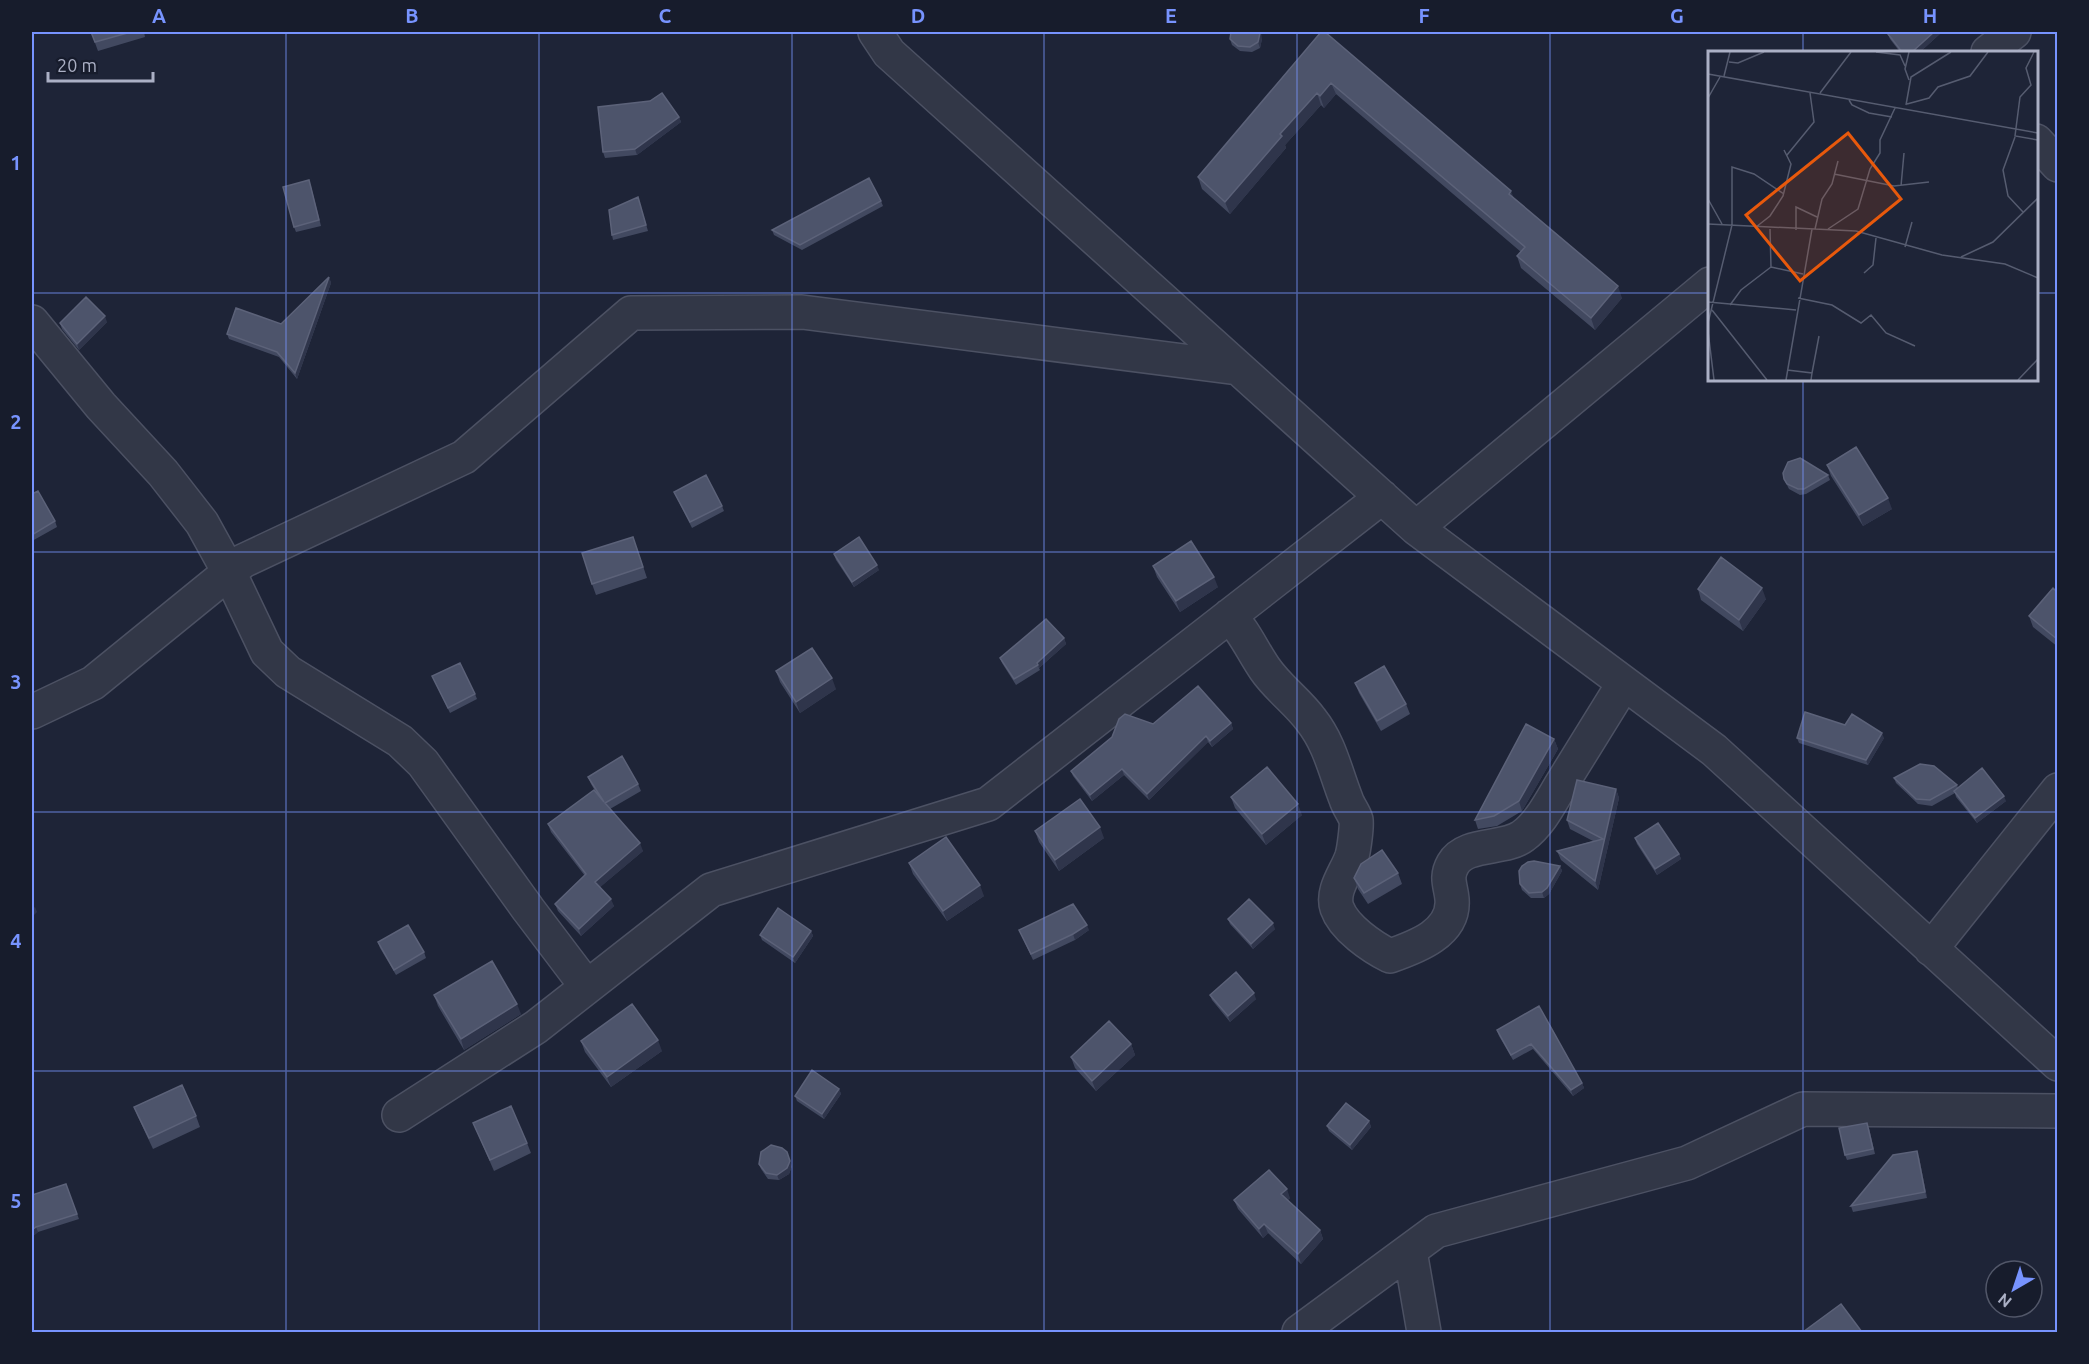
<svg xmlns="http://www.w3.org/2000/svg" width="2089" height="1364" font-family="Ubuntu,sans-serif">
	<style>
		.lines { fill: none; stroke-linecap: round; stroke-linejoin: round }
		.minor-casing { stroke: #4c5163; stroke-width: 36 }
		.minor { stroke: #323747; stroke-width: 33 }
		.wall { fill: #424960 }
		.shaded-wall { fill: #2f354b }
		.building { fill: #4d546b; stroke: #5c6279; stroke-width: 1.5 }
		.grid { fill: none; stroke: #7793fe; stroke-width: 1.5; stroke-opacity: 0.55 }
		.inset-road { fill: none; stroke: #565c70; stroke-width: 1.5 }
		.view { fill: #e8590c; fill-opacity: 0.15; stroke: #e8590c; stroke-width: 3 }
		.inset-edge { fill: none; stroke: #abb0c5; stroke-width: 3 }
		.neatline { fill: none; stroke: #7793fe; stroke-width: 2 }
		.grid-label { font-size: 20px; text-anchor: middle; font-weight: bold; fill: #7793fe }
	</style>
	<rect width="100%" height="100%" fill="#1e2437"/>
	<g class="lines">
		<defs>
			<path id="minor" d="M 875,32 L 889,53 L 1416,528 L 1714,750 L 2058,1064
				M 1988,52 L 2014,32
				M 2036,141 L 2058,165
				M 32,322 L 101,406 L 163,473 L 202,523 L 229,572 L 267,652 L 288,672 L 400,741 L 423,763 L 528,909 L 587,987
				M 1416,528 L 1710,284
				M 1229,616 C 1244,630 1253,652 1265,669 C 1278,688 1298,702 1311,720 C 1330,744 1335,771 1346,799 C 1348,806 1354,813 1356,820 C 1357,826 1354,849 1352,856 C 1347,872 1331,890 1337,908 C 1344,928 1372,947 1390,956 C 1416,947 1455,933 1452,899 C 1451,886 1445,878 1453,864 C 1465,842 1505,850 1523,836 C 1541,823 1552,799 1564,780 C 1584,748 1604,715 1624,683
				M 32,712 L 93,683 L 243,561 L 464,457 L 631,313 L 802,312 L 1238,368
				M 1931,949 L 2058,790
				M 399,1115 L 536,1027 L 711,890 L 988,804 L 1382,497
				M 1410,1251 L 1424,1332
				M 1299,1332 L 1436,1231 L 1687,1163 L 1803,1109 L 2058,1111"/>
		</defs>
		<use href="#minor" class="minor-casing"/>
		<use href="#minor" class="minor"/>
	</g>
	<path class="wall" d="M 91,32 L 144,32 L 145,37 L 98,51 Z
		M 1321,32 L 1514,199 L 1622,298 L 1595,330 L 1521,268 L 1517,256 L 1521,252 L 1336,94 L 1324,108 L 1321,105 L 1285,145 L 1286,148 L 1230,214 L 1202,189 L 1198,177 Z
		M 1942,32 L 1920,52 L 1900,52 L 1890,39 L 1888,34 Z
		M 1230,39 L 1262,39 L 1260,48 L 1252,52 L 1240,51 L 1232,45 Z
		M 679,117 L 681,122 L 637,155 L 605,158 L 603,152 Z
		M 311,186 L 321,226 L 296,232 L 294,227 Z
		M 638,197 L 648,231 L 613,240 L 612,235 Z
		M 881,201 L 883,206 L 802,250 L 774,235 L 772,230 Z
		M 329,277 L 331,283 L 297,379 L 279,357 L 229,339 L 227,334 L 281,324 Z
		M 107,322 L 79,350 L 62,329 L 60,323 Z
		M 1827,465 L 1892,509 L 1863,526 L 1831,476 Z
		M 1828,475 L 1830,480 L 1806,494 L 1800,495 L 1789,489 L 1784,479 Z
		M 674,492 L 722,506 L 724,511 L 692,528 Z
		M 32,494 L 55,521 L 57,527 L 32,541 Z
		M 637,548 L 647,578 L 596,595 L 592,584 Z
		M 834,554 L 879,570 L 854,587 L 836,560 Z
		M 1153,566 L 1218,587 L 1180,612 L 1157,577 Z
		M 1698,589 L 1766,599 L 1743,631 L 1701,600 Z
		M 2058,593 L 2058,647 L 2033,627 L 2029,616 Z
		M 1064,638 L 1066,644 L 1039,668 L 1040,670 L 1016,685 L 1002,663 L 1000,658 Z
		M 776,671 L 836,689 L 800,713 L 780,682 Z
		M 432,676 L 475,694 L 477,699 L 450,713 Z
		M 1355,683 L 1406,704 L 1410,714 L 1381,731 L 1359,693 Z
		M 1231,723 L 1233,729 L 1212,747 L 1208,742 L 1149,800 L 1124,775 L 1092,801 L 1073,776 L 1071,771 L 1112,737 L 1153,724 Z
		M 1845,725 L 1884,738 L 1868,765 L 1799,743 L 1797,738 Z
		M 1554,739 L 1558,749 L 1522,811 L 1497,826 L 1478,829 L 1475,820 Z
		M 588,777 L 638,784 L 641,791 L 610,809 L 643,851 L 600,887 L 614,906 L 581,936 L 558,911 L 555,904 L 585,876 L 551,832 L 548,824 L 597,794 L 591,784 Z
		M 1894,778 L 1957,785 L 1958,788 L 2006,801 L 1977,823 L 1956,797 L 1955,793 L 1932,806 L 1918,804 L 1896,783 Z
		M 1616,789 L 1619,798 L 1598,890 L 1561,860 L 1557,851 L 1593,841 L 1570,829 L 1567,820 Z
		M 1231,797 L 1302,815 L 1266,845 L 1235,808 Z
		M 1035,831 L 1104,838 L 1059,871 L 1039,842 Z
		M 1635,838 L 1679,854 L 1681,859 L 1657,875 L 1637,844 Z
		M 909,863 L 984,896 L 947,921 L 913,874 Z
		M 1560,866 L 1562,871 L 1549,894 L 1544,898 L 1531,898 L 1522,890 L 1520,884 Z
		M 1398,873 L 1402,884 L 1368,904 L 1358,889 L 1354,878 Z
		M 1228,919 L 1275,929 L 1253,949 L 1230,924 Z
		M 1019,930 L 1089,930 L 1075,940 L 1033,960 Z
		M 811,931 L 813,936 L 795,963 L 762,940 L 760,935 Z
		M 378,942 L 424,952 L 426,958 L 396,975 L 380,948 Z
		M 434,995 L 521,1014 L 464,1050 L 438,1006 Z
		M 1210,995 L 1256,999 L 1230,1022 L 1212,1000 Z
		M 1539,1006 L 1582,1083 L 1584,1088 L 1573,1096 L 1533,1049 L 1513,1060 L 1499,1036 L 1497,1030 Z
		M 581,1041 L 662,1051 L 611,1087 L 585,1052 Z
		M 1131,1044 L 1135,1055 L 1096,1091 L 1075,1068 L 1071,1057 Z
		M 839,1089 L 841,1094 L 824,1119 L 797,1101 L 795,1096 Z
		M 134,1107 L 196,1116 L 200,1127 L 153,1149 L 138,1117 Z
		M 1369,1121 L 1371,1127 L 1352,1150 L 1329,1131 L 1327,1126 Z
		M 473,1123 L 527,1143 L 531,1153 L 494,1171 Z
		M 1869,1128 L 1875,1154 L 1847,1160 L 1845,1155 Z
		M 1919,1157 L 1927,1198 L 1853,1212 L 1851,1206 Z
		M 759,1164 L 792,1166 L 789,1174 L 779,1180 L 768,1179 L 761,1169 Z
		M 66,1184 L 79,1219 L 38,1232 L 32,1237 L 32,1195 Z
		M 1290,1198 L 1288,1200 L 1320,1230 L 1323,1239 L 1301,1264 L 1268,1233 L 1263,1238 L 1238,1209 L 1234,1200 Z"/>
	<path class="shaded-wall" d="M 1260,32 L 1261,32 L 1262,39 L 1260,48 L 1258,42 Z
		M 1934,32 L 1942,32 L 1920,52 L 1912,52 Z
		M 1331,83 L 1336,94 L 1324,108 L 1320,96 Z
		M 1317,93 L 1321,105 L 1285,145 L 1286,148 L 1230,214 L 1225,202 L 1280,134 Z
		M 679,117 L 681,122 L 637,155 L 635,149 Z
		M 1511,191 L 1516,203 L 1509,194 Z
		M 329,277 L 331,283 L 297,379 L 295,373 Z
		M 1618,286 L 1622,298 L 1595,330 L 1591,318 Z
		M 105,316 L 107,322 L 79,350 L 77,344 Z
		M 1888,498 L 1892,509 L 1863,526 L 1859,515 Z
		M 877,565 L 879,570 L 854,587 L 852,582 Z
		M 1214,577 L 1218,587 L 1180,612 L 1176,601 Z
		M 1762,588 L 1766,599 L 1743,631 L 1739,620 Z
		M 1064,638 L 1066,644 L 1039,668 L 1037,663 Z
		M 832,678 L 836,689 L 800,713 L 796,702 Z
		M 1231,723 L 1233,729 L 1212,747 L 1210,741 Z
		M 1882,733 L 1884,738 L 1868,765 L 1866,760 Z
		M 1206,736 L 1208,742 L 1149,800 L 1147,794 Z
		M 1554,739 L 1558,749 L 1522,811 L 1519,801 Z
		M 1122,769 L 1124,775 L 1092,801 L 1090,795 Z
		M 1616,789 L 1619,798 L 1598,890 L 1595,881 Z
		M 2004,796 L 2006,801 L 1977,823 L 1975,818 Z
		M 1298,804 L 1302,815 L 1266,845 L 1262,834 Z
		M 1100,827 L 1104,838 L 1059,871 L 1055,860 Z
		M 640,843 L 643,851 L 598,889 L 595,882 Z
		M 1679,854 L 1681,859 L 1657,875 L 1655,869 Z
		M 1560,866 L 1562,871 L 1549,894 L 1544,898 L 1542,892 Z
		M 980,885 L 984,896 L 947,921 L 943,911 Z
		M 611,899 L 614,906 L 581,936 L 579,929 Z
		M 35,907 L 37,912 L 32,917 L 32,909 Z
		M 1273,923 L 1275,929 L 1253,949 L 1251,944 Z
		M 1087,925 L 1089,930 L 1075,940 L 1073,934 Z
		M 811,931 L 813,936 L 795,963 L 793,957 Z
		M 1254,993 L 1256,999 L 1230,1022 L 1228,1016 Z
		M 517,1004 L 521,1014 L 464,1050 L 461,1039 Z
		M 658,1040 L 662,1051 L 611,1087 L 607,1077 Z
		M 1131,1044 L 1135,1055 L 1096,1091 L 1092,1081 Z
		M 1582,1083 L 1584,1088 L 1573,1096 L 1571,1090 Z
		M 839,1089 L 841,1094 L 824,1119 L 822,1114 Z
		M 1369,1121 L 1371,1127 L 1352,1150 L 1350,1145 Z
		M 1917,1151 L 1919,1157 L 1927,1198 L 1925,1192 Z
		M 790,1161 L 792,1166 L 789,1174 L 779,1180 L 777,1175 Z
		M 1287,1189 L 1290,1198 L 1285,1203 L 1281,1194 Z
		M 1264,1224 L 1268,1233 L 1263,1238 L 1259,1229 Z
		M 36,1227 L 38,1232 L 32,1237 L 32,1230 Z
		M 1320,1230 L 1323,1239 L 1301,1264 L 1298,1254 Z"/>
	<path class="building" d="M 91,32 L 131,32 L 95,42 Z
		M 1231,32 L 1260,32 L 1260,33 L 1258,42 L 1250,47 L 1238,46 L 1230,39 Z
		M 1321,32 L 1325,32 L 1511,191 L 1509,194 L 1618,286 L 1591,318 L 1517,256 L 1525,247 L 1331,83 L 1320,96 L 1317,93 L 1280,134 L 1282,136 L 1225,202 L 1198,177 Z
		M 1890,32 L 1934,32 L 1912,52 L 1902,52 L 1888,34 Z
		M 662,93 L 679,117 L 635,149 L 603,152 L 598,107 L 650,101 Z
		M 869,178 L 881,201 L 800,245 L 772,230 Z
		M 309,180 L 319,220 L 294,227 L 283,187 Z
		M 638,197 L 646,225 L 612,235 L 609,210 Z
		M 329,277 L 295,373 L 277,352 L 227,334 L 236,308 L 281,324 Z
		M 86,297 L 105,316 L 77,344 L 60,323 Z
		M 1856,447 L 1888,498 L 1859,515 L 1827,465 Z
		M 1800,458 L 1828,475 L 1804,489 L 1798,489 L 1787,484 L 1784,479 L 1783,473 L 1788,462 Z
		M 706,475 L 722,506 L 690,522 L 674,492 Z
		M 38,491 L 55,521 L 32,535 L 32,494 Z
		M 633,537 L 643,567 L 592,584 L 582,553 Z
		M 859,537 L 877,565 L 852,582 L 834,554 Z
		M 1191,541 L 1214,577 L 1176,601 L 1153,566 Z
		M 1721,557 L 1762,588 L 1739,620 L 1698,589 Z
		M 2053,588 L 2058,593 L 2058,640 L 2029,616 Z
		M 1046,619 L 1064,638 L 1037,663 L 1038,665 L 1014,679 L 1000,658 Z
		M 812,648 L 832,678 L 796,702 L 776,671 Z
		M 460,663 L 475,694 L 448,708 L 432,676 Z
		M 1384,666 L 1406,704 L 1377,721 L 1355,683 Z
		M 1198,686 L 1231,723 L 1210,741 L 1206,736 L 1147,794 L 1122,769 L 1090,795 L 1071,771 L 1112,737 L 1119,719 L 1125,714 L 1153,724 Z
		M 1805,712 L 1845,725 L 1852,714 L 1882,733 L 1866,760 L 1797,738 Z
		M 1526,724 L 1554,739 L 1519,801 L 1494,816 L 1475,820 Z
		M 622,756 L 638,784 L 605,803 L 640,843 L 595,882 L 611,899 L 579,929 L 555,904 L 586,874 L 548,824 L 594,790 L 604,802 L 588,777 Z
		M 1920,764 L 1934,766 L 1957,785 L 1930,800 L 1916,799 L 1894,778 Z
		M 1267,767 L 1298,804 L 1262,834 L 1231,797 Z
		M 1982,768 L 2004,796 L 1975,818 L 1954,791 Z
		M 1577,780 L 1616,789 L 1595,881 L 1557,851 L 1603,839 L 1567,820 Z
		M 1080,799 L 1100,827 L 1055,860 L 1035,831 Z
		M 1658,823 L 1679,854 L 1655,869 L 1635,838 Z
		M 946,837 L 980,885 L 943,911 L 909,863 Z
		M 1382,850 L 1398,873 L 1364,893 L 1354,878 L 1361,864 Z
		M 1534,861 L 1560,866 L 1547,888 L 1542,892 L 1529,893 L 1520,884 L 1519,871 L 1522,866 L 1528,862 Z
		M 1249,899 L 1273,923 L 1251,944 L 1228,919 Z
		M 1073,904 L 1087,925 L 1073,934 L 1031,954 L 1019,930 Z
		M 778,908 L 811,931 L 793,957 L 760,935 Z
		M 408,925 L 424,952 L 394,970 L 378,942 Z
		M 492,961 L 517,1004 L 461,1039 L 434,995 Z
		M 1236,972 L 1254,993 L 1228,1016 L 1210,995 Z
		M 632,1004 L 658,1040 L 607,1077 L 581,1041 Z
		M 1539,1006 L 1582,1083 L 1571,1090 L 1531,1044 L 1511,1055 L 1497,1030 Z
		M 1109,1021 L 1131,1044 L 1092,1081 L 1071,1057 Z
		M 812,1070 L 839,1089 L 822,1114 L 795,1096 Z
		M 182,1085 L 196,1116 L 149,1138 L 134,1107 Z
		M 1346,1103 L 1369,1121 L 1350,1145 L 1327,1126 Z
		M 511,1106 L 527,1143 L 490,1160 L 473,1123 Z
		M 1867,1123 L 1873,1149 L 1845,1155 L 1839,1128 Z
		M 771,1145 L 782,1148 L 787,1152 L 790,1161 L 787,1168 L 777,1175 L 766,1173 L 759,1164 L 761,1152 Z
		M 1917,1151 L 1925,1192 L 1851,1206 L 1893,1155 Z
		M 1269,1170 L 1287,1189 L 1281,1194 L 1320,1230 L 1298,1254 L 1264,1224 L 1259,1229 L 1234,1200 Z
		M 66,1184 L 77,1214 L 36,1227 L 32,1230 L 32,1195 Z
		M 1841,1304 L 1862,1332 L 1803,1332 Z"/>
	<path class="grid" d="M 286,32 L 286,1332M 539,32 L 539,1332M 792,32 L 792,1332M 1044,32 L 1044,1332M 1297,32 L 1297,1332M 1550,32 L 1550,1332M 1803,32 L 1803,52M 32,293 L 1710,293M 2036,293 L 2058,293M 1803,380 L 1803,1332M 32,552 L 2058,552M 32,812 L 2058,812M 32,1071 L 2058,1071"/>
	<g transform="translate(1708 51)">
		<rect width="330" height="330" fill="#1e2437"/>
		<path class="inset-road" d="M 168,1 L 192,4 L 197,15M 326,1 L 318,17 L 323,34 L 312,46 L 307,85 L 330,89M 21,11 L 30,12 L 56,1M 0,23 L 330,82M 16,25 L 22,1M 201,29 L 197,18 L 201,1M 112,42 L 143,1M 0,47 L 12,26M 141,49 L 144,54 L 161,62 L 184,66M 199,53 L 221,47 L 230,36 L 262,25 L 280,1M 198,54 L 203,26 L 243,1M 307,86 L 295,119 L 300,145 L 315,161M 79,104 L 106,71 L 102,42M 126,123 L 186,135 L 221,131M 193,135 L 196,102M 0,148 L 14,173M 0,173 L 148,180 L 234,204 L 297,213 L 330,227M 48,176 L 62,165 L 75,145 L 83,113 L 76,99M 107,178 L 114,148 L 124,133 L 130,110M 120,178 L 150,158 L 162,118 L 172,102 L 172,89 L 187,57M 88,179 L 88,156 L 109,166M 197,196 L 204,171M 253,206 L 285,191 L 330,147M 63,216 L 95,223M 156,222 L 165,214 L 168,187M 90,247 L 124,254 L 153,272 L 163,264 L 178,282 L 207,295M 0,251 L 88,259M 22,254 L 33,239 L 63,216 L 62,178M 4,259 L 59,329M 0,272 L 24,174 L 24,116 L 46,123 L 76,143M 0,280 L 6,329M 79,319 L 104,322 L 103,329M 104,322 L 111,285M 78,329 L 104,178M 310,329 L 330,308"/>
		<path class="view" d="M 140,82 L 193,148 L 92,230 L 38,164 Z"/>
		<rect width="330" height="330" class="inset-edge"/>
	</g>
	<rect width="2089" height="1364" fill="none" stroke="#171c2c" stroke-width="66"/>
	<g transform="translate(2014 1289) rotate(219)"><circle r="28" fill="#171c2c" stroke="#525769" stroke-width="1.5"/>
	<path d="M0-4.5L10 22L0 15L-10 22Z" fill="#7793fe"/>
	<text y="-9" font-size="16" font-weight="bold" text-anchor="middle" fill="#abb0c5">N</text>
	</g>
	<path d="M48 72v9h105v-9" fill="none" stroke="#abb0c5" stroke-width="3"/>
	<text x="57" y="72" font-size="18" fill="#abb0c5" stroke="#171c2c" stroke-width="4.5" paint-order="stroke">20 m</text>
	<rect x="33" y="33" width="2023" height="1298" class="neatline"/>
	<g class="grid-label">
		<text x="159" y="23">A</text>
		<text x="412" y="23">B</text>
		<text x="665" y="23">C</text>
		<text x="918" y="23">D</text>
		<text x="1171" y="23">E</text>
		<text x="1424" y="23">F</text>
		<text x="1677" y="23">G</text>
		<text x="1930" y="23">H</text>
		<text x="16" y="170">1</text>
		<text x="16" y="429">2</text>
		<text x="16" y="689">3</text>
		<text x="16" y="948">4</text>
		<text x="16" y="1208">5</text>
	</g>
</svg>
